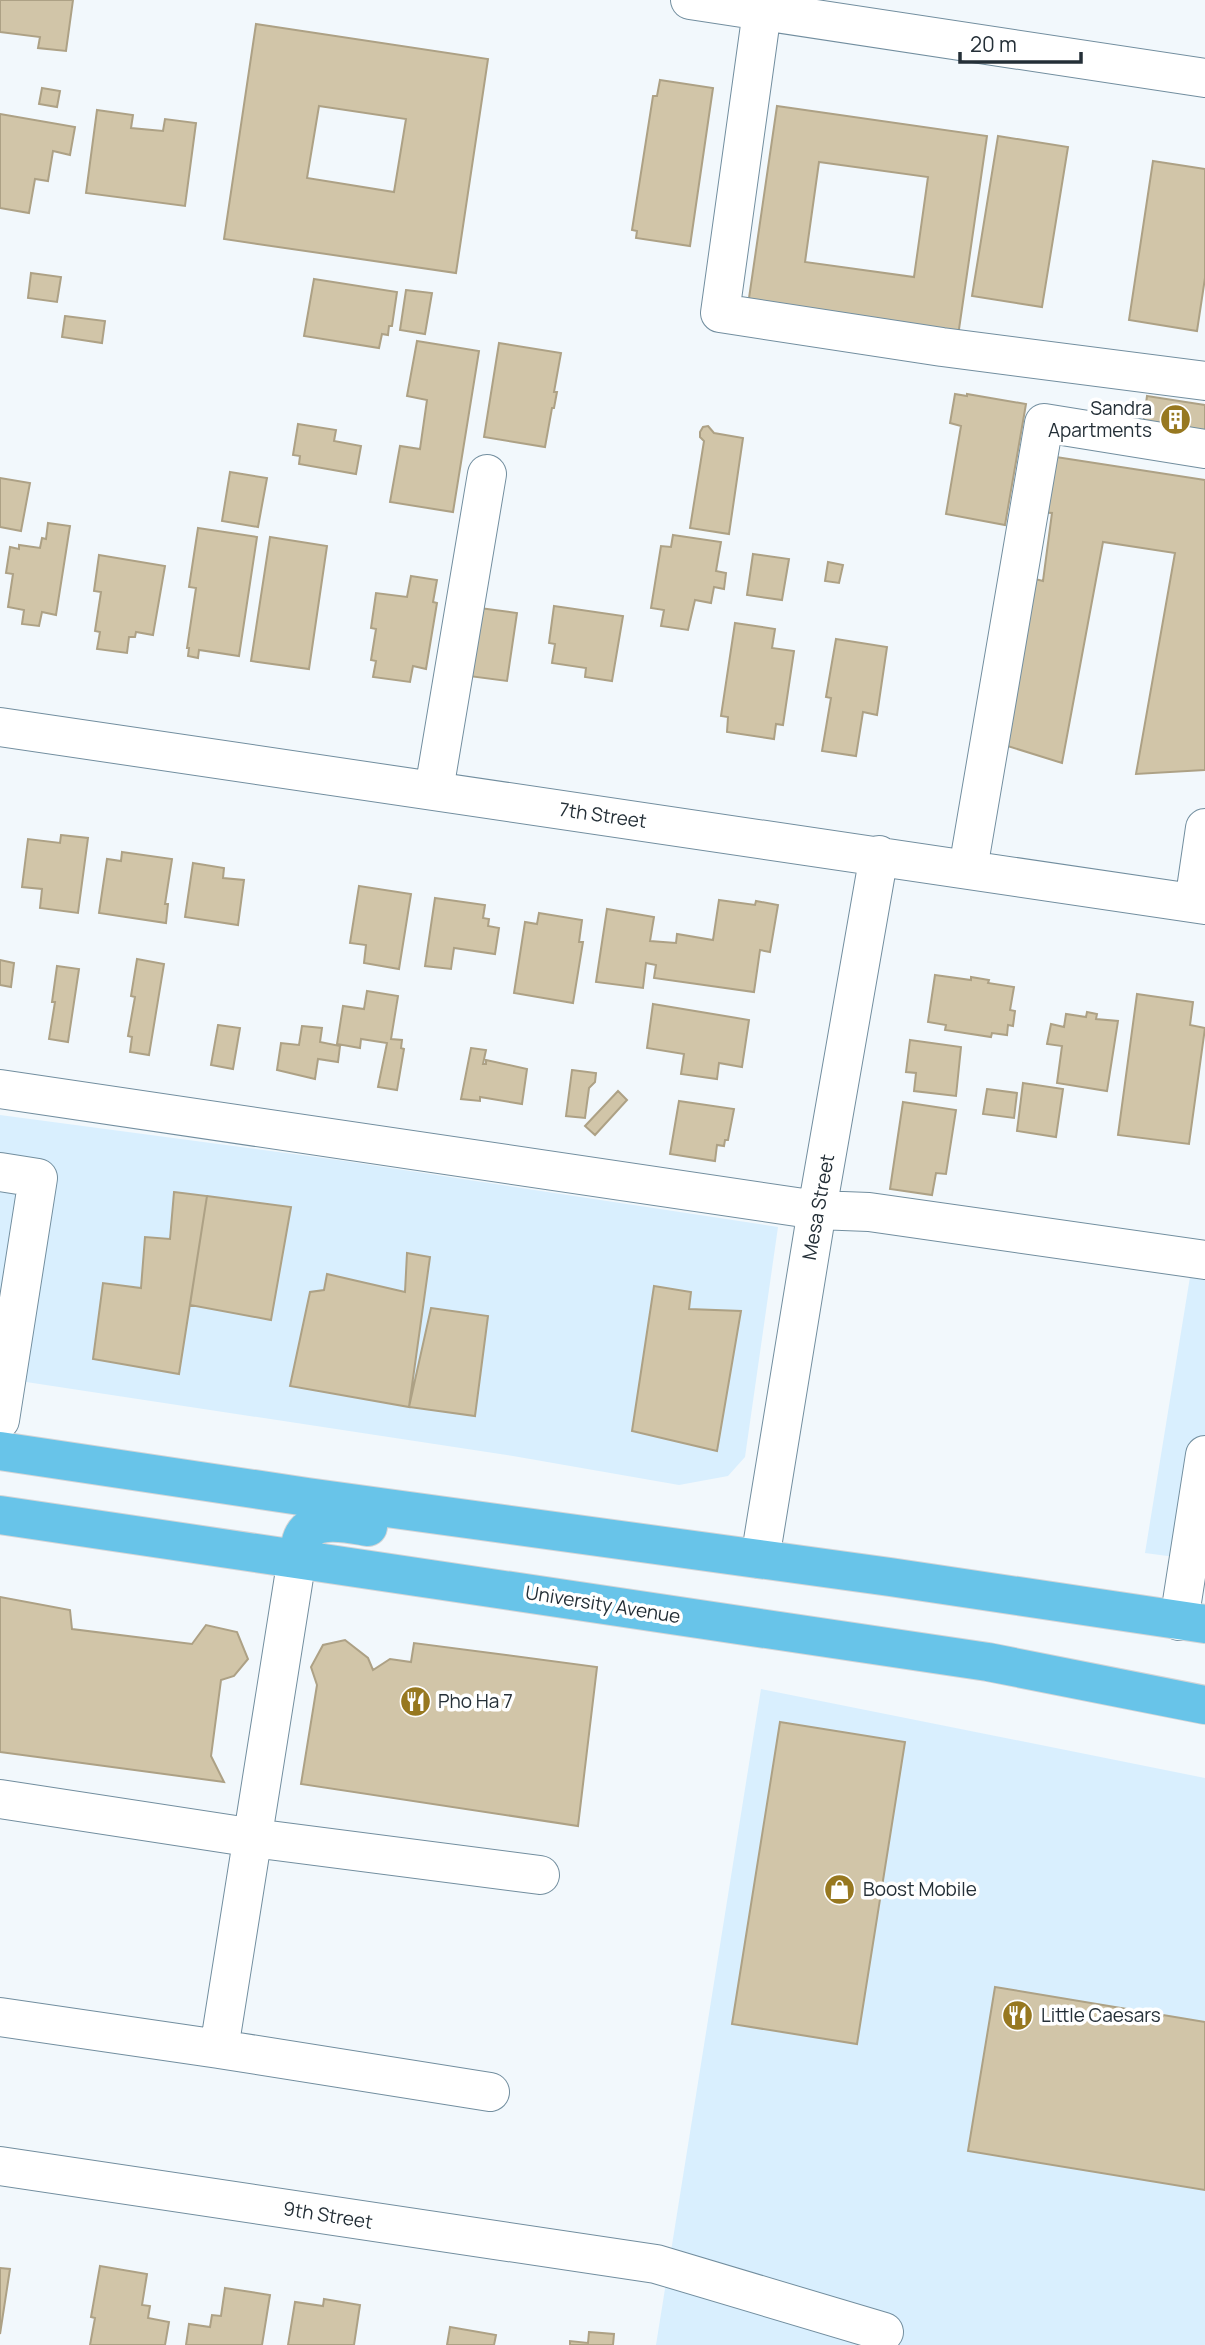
<svg xmlns="http://www.w3.org/2000/svg" width="1205" height="2345" font-family="Manrope,sans-serif">
	<style>
		.built { fill: #d9effe }
		.building { fill: #d1c5a8; stroke: #ada185; stroke-width: 2; fill-rule: evenodd }
		.lines { fill: none; stroke-linecap: round; stroke-linejoin: round }
		.minor-casing { stroke: #728e9f; stroke-width: 40 }
		.major-casing { stroke: #d3d5d7; stroke-width: 40 }
		.minor { stroke: #fff; stroke-width: 38 }
		.major { stroke: #68c4e9; stroke-width: 38 }
		.labels { text-anchor: middle; stroke-width: 7; stroke-linejoin: round; paint-order: stroke }
		.poi-label { font-size: 19px; fill: #242f37; stroke: #fff; text-anchor: start }
		.street-label { font-size: 19px; fill: #242f37; stroke: #fff }
	</style>
	<rect width="100%" height="100%" fill="#f2f8fc"/>
	<path class="built" d="M 0,1115 L 338,1160 L 778,1227 L 745,1457 L 728,1476 L 679,1485 L 513,1456 L 0,1378 Z
		M 1190,1277 L 1205,1279 L 1205,1561 L 1145,1553 Z
		M 761,1689 L 1205,1778 L 1205,2345 L 656,2345 Z"/>
	<path class="building" d="M 0,0 L 73,0 L 66,51 L 38,48 L 40,37 L 0,32 Z
		M 256,24 L 488,59 L 456,273 L 224,239 ZM 319,106 L 406,119 L 394,192 L 307,178 Z
		M 660,80 L 713,88 L 690,246 L 636,238 L 637,231 L 632,230 L 653,96 L 657,96 Z
		M 42,88 L 60,91 L 57,107 L 39,104 Z
		M 777,106 L 987,136 L 958,336 L 748,305 ZM 819,162 L 928,177 L 914,277 L 805,262 Z
		M 97,110 L 133,115 L 131,128 L 163,131 L 165,119 L 196,123 L 185,206 L 86,193 Z
		M 0,114 L 75,127 L 70,155 L 53,151 L 48,181 L 35,179 L 29,213 L 0,208 Z
		M 998,136 L 1068,147 L 1042,307 L 972,296 Z
		M 1153,161 L 1205,169 L 1205,278 L 1197,331 L 1129,320 Z
		M 31,273 L 61,277 L 57,302 L 28,298 Z
		M 314,279 L 397,292 L 392,326 L 389,326 L 388,335 L 382,334 L 379,348 L 304,336 Z
		M 406,290 L 432,293 L 425,334 L 400,330 Z
		M 65,316 L 105,321 L 102,343 L 62,337 Z
		M 417,341 L 479,351 L 453,512 L 390,502 L 400,446 L 420,449 L 427,400 L 407,396 Z
		M 499,343 L 561,353 L 554,392 L 557,392 L 554,408 L 552,408 L 545,447 L 484,437 Z
		M 955,394 L 967,396 L 967,394 L 1026,404 L 1005,525 L 946,514 L 961,426 L 950,423 Z
		M 1147,396 L 1205,405 L 1205,442 L 1142,433 Z
		M 298,424 L 336,430 L 334,441 L 361,446 L 356,474 L 299,464 L 300,456 L 293,455 Z
		M 708,426 L 714,433 L 743,438 L 729,534 L 690,528 L 704,441 L 700,437 L 700,432 L 703,427 Z
		M 1043,455 L 1205,480 L 1205,770 L 1136,774 L 1175,553 L 1103,542 L 1062,763 L 998,743 L 1027,577 L 1043,581 L 1052,513 L 1036,512 Z
		M 230,472 L 267,478 L 258,527 L 222,521 Z
		M 0,478 L 30,483 L 21,531 L 0,527 Z
		M 48,523 L 70,526 L 56,615 L 42,612 L 39,626 L 22,624 L 24,610 L 8,607 L 13,574 L 6,573 L 10,547 L 19,549 L 19,545 L 40,548 L 42,538 L 46,539 Z
		M 198,528 L 257,537 L 239,656 L 199,650 L 198,658 L 188,656 L 189,648 L 187,648 L 196,588 L 189,587 Z
		M 673,535 L 721,542 L 716,571 L 726,573 L 724,589 L 714,587 L 711,603 L 695,600 L 688,630 L 661,626 L 664,610 L 651,608 L 661,546 L 671,547 Z
		M 270,537 L 327,546 L 309,669 L 251,661 Z
		M 753,554 L 789,559 L 782,600 L 747,595 Z
		M 99,555 L 165,566 L 153,635 L 136,632 L 135,637 L 129,637 L 127,653 L 97,649 L 100,632 L 95,631 L 101,592 L 94,591 Z
		M 828,562 L 843,565 L 839,583 L 825,581 Z
		M 411,576 L 437,580 L 433,602 L 437,603 L 426,669 L 413,666 L 410,682 L 373,677 L 376,661 L 371,660 L 376,629 L 371,628 L 376,593 L 407,597 Z
		M 554,606 L 623,616 L 612,681 L 585,677 L 586,668 L 552,663 L 555,644 L 549,643 Z
		M 472,607 L 517,613 L 507,681 L 461,675 Z
		M 735,623 L 775,629 L 772,648 L 794,651 L 783,725 L 776,724 L 774,739 L 727,732 L 728,717 L 721,716 Z
		M 836,639 L 887,647 L 877,715 L 863,712 L 856,756 L 822,751 L 831,698 L 826,697 Z
		M 61,835 L 88,838 L 78,913 L 40,908 L 42,889 L 22,887 L 28,839 L 60,843 Z
		M 122,852 L 172,859 L 165,904 L 168,904 L 166,923 L 99,913 L 107,859 L 121,861 Z
		M 193,863 L 224,868 L 223,878 L 244,880 L 238,925 L 185,917 Z
		M 359,886 L 411,894 L 399,969 L 364,963 L 366,945 L 350,943 Z
		M 435,898 L 485,905 L 483,918 L 489,919 L 488,926 L 499,928 L 495,954 L 454,948 L 451,969 L 425,966 Z
		M 719,900 L 755,905 L 756,901 L 778,905 L 770,952 L 760,950 L 754,992 L 654,978 L 656,965 L 646,963 L 643,988 L 596,982 L 607,909 L 654,917 L 650,941 L 676,943 L 677,934 L 713,940 Z
		M 539,913 L 582,920 L 579,942 L 583,942 L 573,1003 L 514,993 L 525,922 L 537,924 Z
		M 137,959 L 164,964 L 149,1055 L 130,1052 L 132,1037 L 128,1036 L 135,997 L 131,996 Z
		M 0,960 L 14,963 L 11,987 L 0,985 Z
		M 57,966 L 79,969 L 68,1042 L 49,1039 L 55,1002 L 52,1002 Z
		M 935,975 L 971,980 L 971,977 L 989,980 L 988,983 L 1014,987 L 1010,1010 L 1015,1011 L 1013,1026 L 1008,1025 L 1007,1035 L 992,1033 L 991,1037 L 945,1030 L 946,1025 L 928,1022 Z
		M 367,991 L 398,996 L 391,1039 L 402,1040 L 401,1048 L 404,1049 L 397,1090 L 378,1087 L 387,1043 L 361,1039 L 360,1048 L 337,1044 L 343,1006 L 364,1009 Z
		M 1137,994 L 1193,1002 L 1190,1025 L 1205,1028 L 1189,1144 L 1118,1135 Z
		M 653,1004 L 749,1020 L 742,1067 L 719,1063 L 717,1079 L 681,1074 L 684,1054 L 647,1048 Z
		M 1087,1012 L 1097,1014 L 1096,1019 L 1118,1021 L 1107,1091 L 1057,1083 L 1062,1046 L 1047,1044 L 1051,1024 L 1064,1027 L 1066,1014 L 1086,1017 Z
		M 218,1025 L 240,1028 L 233,1069 L 211,1065 Z
		M 302,1026 L 322,1028 L 320,1042 L 340,1046 L 338,1062 L 318,1059 L 315,1079 L 277,1070 L 281,1043 L 299,1045 Z
		M 910,1040 L 961,1047 L 956,1096 L 914,1091 L 916,1073 L 906,1072 Z
		M 471,1048 L 486,1050 L 483,1064 L 486,1064 L 486,1060 L 527,1069 L 522,1104 L 480,1097 L 480,1101 L 461,1099 Z
		M 572,1070 L 596,1073 L 595,1082 L 589,1088 L 585,1118 L 566,1116 Z
		M 1023,1083 L 1063,1089 L 1056,1137 L 1017,1131 Z
		M 987,1089 L 1017,1093 L 1014,1118 L 983,1114 Z
		M 618,1091 L 627,1100 L 595,1135 L 585,1126 Z
		M 679,1101 L 734,1109 L 728,1140 L 725,1140 L 724,1146 L 717,1145 L 715,1161 L 670,1154 Z
		M 903,1102 L 956,1110 L 946,1174 L 936,1173 L 932,1195 L 890,1189 Z
		M 174,1192 L 207,1196 L 179,1374 L 93,1359 L 103,1283 L 141,1288 L 145,1237 L 170,1239 Z
		M 207,1196 L 291,1207 L 271,1320 L 190,1305 Z
		M 407,1253 L 430,1257 L 409,1407 L 290,1386 L 310,1292 L 324,1290 L 327,1274 L 405,1292 Z
		M 654,1286 L 691,1292 L 689,1309 L 741,1311 L 717,1451 L 632,1431 Z
		M 431,1308 L 488,1316 L 475,1416 L 409,1407 Z
		M 0,1597 L 70,1610 L 72,1629 L 192,1644 L 206,1625 L 237,1632 L 248,1659 L 234,1676 L 221,1680 L 211,1756 L 224,1782 L 0,1752 Z
		M 345,1640 L 368,1658 L 373,1670 L 390,1659 L 411,1662 L 414,1643 L 597,1667 L 578,1826 L 301,1784 L 317,1685 L 311,1667 L 323,1645 Z
		M 780,1722 L 905,1742 L 857,2044 L 732,2024 Z
		M 995,1987 L 1205,2022 L 1205,2190 L 968,2151 Z
		M 100,2266 L 147,2274 L 142,2305 L 150,2306 L 148,2318 L 169,2322 L 165,2345 L 90,2345 L 95,2318 L 91,2317 Z
		M 0,2268 L 10,2269 L 0,2334 Z
		M 225,2288 L 270,2295 L 262,2345 L 186,2345 L 189,2324 L 210,2327 L 212,2315 L 221,2316 Z
		M 324,2299 L 360,2305 L 354,2345 L 288,2345 L 295,2302 L 323,2306 Z
		M 450,2327 L 496,2335 L 494,2345 L 447,2345 Z
		M 589,2332 L 614,2334 L 613,2345 L 570,2345 L 570,2341 L 588,2343 Z"/>
	<g class="lines">
		<defs>
			<path id="minor" d="M 690,0 L 1205,78
				M 762,11 L 720,313 L 942,347 L 1205,381
				M 0,727 L 1205,905
				M 434,790 L 487,474
				M 968,869 L 1044,423 L 1205,449
				M 1194,903 L 1205,828
				M 0,1089 L 817,1210 L 869,1212 L 1205,1260
				M 0,1172 L 38,1178 L 0,1420
				M 760,1559 L 817,1210 L 879,855
				M 1179,1621 L 1205,1455
				M 0,1799 L 254,1838 L 540,1875
				M 0,2017 L 219,2049 L 297,1558
				M 219,2049 L 490,2092
				M 0,2166 L 656,2264 L 884,2332"/>
			<path id="major" d="M 0,1451 L 307,1497 L 890,1577 L 1205,1624
				M 0,1515 L 988,1662 L 1205,1705
				M 297,1558 C 299,1551 300,1541 303,1536 C 315,1515 350,1524 368,1527"/>
		</defs>
		<use href="#minor" class="minor-casing"/>
		<use href="#major" class="major-casing"/>
		<use href="#minor" class="minor"/>
		<use href="#major" class="major"/>
	</g>
	<defs>
		<symbol id="building-disc" viewBox="-11 -11 22 22"><circle r="9.5" fill="#977820" stroke="#fff"/><path d="M-4-6H4V6H1V3H-1V6H-4ZM-2.5-4.3h1.7v1.8h-1.7ZM.8-4.3h1.7v1.8H.8ZM-2.5-1h1.7V.8h-1.7ZM.8-1h1.7V.8H.8Z" fill="#fff"/></symbol>
		<symbol id="restaurant-disc" viewBox="-11 -11 22 22"><circle r="9.5" fill="#977820" stroke="#fff"/><path d="M-5-6h1v4h1v-4h1v4h1v-4h1v5L-1.5 .5V6h-2V.5L-5-1ZM5-6V6H3V1.5H1.5Q1.5-4 5-6Z" fill="#fff"/></symbol>
		<symbol id="shop-disc" viewBox="-11 -11 22 22"><circle r="9.5" fill="#977820" stroke="#fff"/><path d="M-5-2.5h2.3a2.7 3.5 0 0 1 5.4 0H5L5.5 6h-11ZM-1.5-2.5h3a1.5 2.3 0 0 0-3 0Z" fill="#fff"/></symbol>
	</defs>
	<g fill-rule="evenodd">
		<use href="#building-disc" x="1158" y="402" width="35" height="35"/>
		<use href="#restaurant-disc" x="398" y="1684" width="35" height="35"/>
		<use href="#shop-disc" x="822" y="1872" width="35" height="35"/>
		<use href="#restaurant-disc" x="1000" y="1998" width="35" height="35"/>
	</g>
	<g class="labels">
		<g class="poi-label">
			<text x="1152" y="415" text-anchor="end">Sandra<tspan x="1152" dy="22">Apartments</tspan></text>
			<text x="438" y="1708">Pho Ha 7</text>
			<text x="863" y="1896">Boost Mobile</text>
			<text x="1041" y="2022">Little Caesars</text>
		</g>
		<g class="street-label">
			<text transform="translate(603 815) rotate(8)" y="7">7th Street</text>
			<text transform="translate(818 1207) rotate(-80)" y="7">Mesa Street</text>
			<text transform="translate(603 1604) rotate(9)" y="7">University Avenue</text>
			<text transform="translate(328 2215) rotate(9)" y="7">9th Street</text>
		</g>
	</g>
	<path d="M960 52v10h121v-10" fill="none" stroke="#242f37" stroke-width="3.5"/>
	<text x="970" y="52" font-size="21" fill="#242f37" stroke="#ffffff" stroke-width="5" paint-order="stroke">20 m</text>
</svg>
